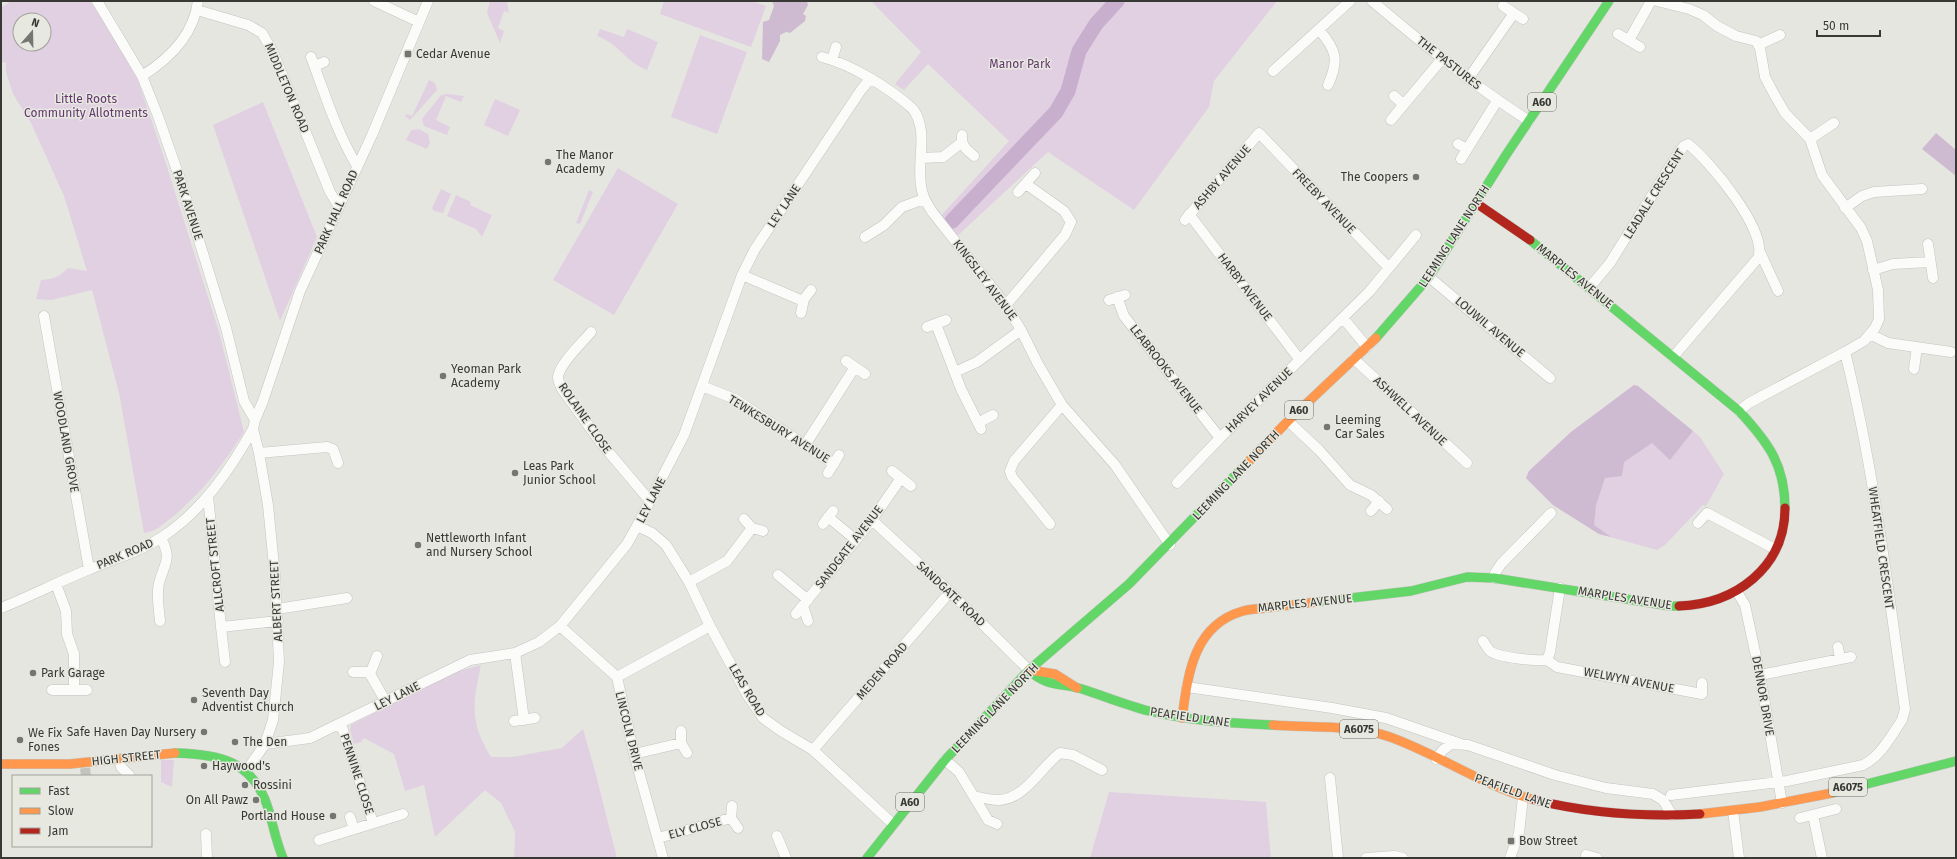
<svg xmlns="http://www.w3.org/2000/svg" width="1957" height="859" font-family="'Fira Sans',sans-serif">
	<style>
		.green { fill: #e0d0e2; fill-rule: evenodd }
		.forest { fill: #cebad1 }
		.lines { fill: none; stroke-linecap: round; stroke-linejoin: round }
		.river { stroke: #c7afcd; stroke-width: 15 }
		.street-tunnel { stroke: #c3c3bf; stroke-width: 10; stroke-dasharray: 10 5; stroke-linecap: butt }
		.street-casing { stroke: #c3c3c0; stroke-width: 11 }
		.fast-casing { stroke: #c3c3c0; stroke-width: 10 }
		.slow-casing { stroke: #c3c3c0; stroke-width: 10 }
		.jam-casing { stroke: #c3c3c0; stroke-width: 10 }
		.street { stroke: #fbfbfa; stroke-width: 10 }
		.fast { stroke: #63d668; stroke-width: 9 }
		.slow { stroke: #ff974d; stroke-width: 9 }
		.jam { stroke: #b3261e; stroke-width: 9 }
		.poi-dot { fill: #757671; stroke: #e7e8df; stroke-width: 1.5 }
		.labels { text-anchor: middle; stroke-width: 3; stroke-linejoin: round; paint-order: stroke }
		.shield { fill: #e7e8df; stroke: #6c6e68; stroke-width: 1 }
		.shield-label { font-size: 11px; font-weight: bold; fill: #383935 }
		.poi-label { font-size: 12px; fill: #383935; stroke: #e7e8df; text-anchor: start }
		.street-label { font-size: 12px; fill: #383935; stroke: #e7e8df }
		.park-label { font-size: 12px; fill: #643770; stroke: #e7e8df }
	</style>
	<rect width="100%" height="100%" fill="#e6e6e1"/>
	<path class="green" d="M 11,1 L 90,1 L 113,36 L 138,81 L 162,151 L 219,332 L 244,432 C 221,467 203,492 170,519 C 162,525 155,532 144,533 L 119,393 L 92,290 L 51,300 L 36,299 L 41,280 C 53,279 60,277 68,268 L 87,271 L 64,196 L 31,123 L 13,94 L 6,72 L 6,63 L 1,62 L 1,8 ZM 20,20 L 44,20 L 44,44 L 20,44 Z
		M 490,1 L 507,1 L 509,13 L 504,11 L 498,28 L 504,31 L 500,43 L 487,13 Z
		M 664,1 L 752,1 L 766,6 L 751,47 L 660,14 Z
		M 871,1 L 1277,1 L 1214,81 L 1209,107 L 1134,210 L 1048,152 L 954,239 L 938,219 L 1009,141 L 928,64 L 904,90 L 895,84 L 921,52 Z
		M 600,29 L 624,37 L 627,29 L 658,42 L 647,70 C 627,63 618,43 597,36 Z
		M 700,35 L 747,52 L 717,134 L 671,117 Z
		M 429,80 L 435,83 L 437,90 L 410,120 L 405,116 L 406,114 L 412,116 Z
		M 447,94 L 464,96 L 461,102 L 446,96 L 436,120 L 450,127 L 447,135 L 424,126 L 422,119 L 441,95 Z
		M 495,99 L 520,110 L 508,136 L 484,125 Z
		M 263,102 L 317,237 L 280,321 L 213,125 Z
		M 419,129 L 428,134 L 430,142 L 427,149 L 406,140 L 411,130 Z
		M 618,168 L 678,204 L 614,315 L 553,280 Z
		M 441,189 L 451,194 L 443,213 L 434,211 L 432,208 Z
		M 589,190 L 593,192 L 580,224 L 576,223 Z
		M 456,195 L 471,202 L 470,205 L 492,215 L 482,237 L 476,229 L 447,216 Z
		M 1634,385 L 1638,386 L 1700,437 L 1724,474 L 1706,506 L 1703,505 L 1665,545 L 1657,550 L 1599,534 L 1553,505 L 1526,478 L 1529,471 L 1571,432 Z
		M 481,665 C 473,703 469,722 491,757 L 512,757 L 562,748 L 583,729 L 595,771 L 617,858 L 514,858 L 515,832 L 501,803 L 485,790 L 435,837 L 424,785 L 405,791 L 394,754 L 364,738 L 361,742 L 354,744 L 350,729 L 351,725 L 456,672 Z
		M 161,760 L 174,760 L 172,787 L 161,782 Z
		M 1109,792 L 1266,802 L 1271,858 L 1090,858 Z"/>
	<path class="forest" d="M 772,1 L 807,1 L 808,5 L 803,14 L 806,16 L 805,21 L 790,33 L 786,32 L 780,35 L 780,41 L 769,62 L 762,59 L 763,22 L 769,20 L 774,6 Z
		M 1936,133 L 1956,150 L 1956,176 L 1922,149 Z
		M 1634,385 L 1638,386 L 1693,431 L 1670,460 L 1652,443 L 1624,462 L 1622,476 L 1605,478 L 1596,505 L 1594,525 L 1611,537 L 1599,534 L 1553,505 L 1526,478 L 1529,471 L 1571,432 Z"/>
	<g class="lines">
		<path class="river" d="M 952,221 L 1056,112 L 1068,91 L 1079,51 L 1096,24 L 1117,1"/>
		<path class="street-tunnel" d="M 85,768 L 86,776"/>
		<defs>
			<path id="street" d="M 97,1 L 142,76 L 158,116 L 181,182 L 226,328 L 244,401 L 255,420
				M 374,1 L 419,22
				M 1372,1 C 1422,43 1473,85 1529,121
				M 1657,1 L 1689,9 L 1703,15 L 1717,26 L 1736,36 L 1756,41 L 1760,48 L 1765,77 L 1774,94 L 1785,113 L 1810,139 L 1822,175 L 1861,228 L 1867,241 L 1878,290 L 1879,319 L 1875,328 L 1864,341 L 1845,352
				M 1503,6 L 1523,19
				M 197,10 L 248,25 L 262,33 L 273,52 L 330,192 L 339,207
				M 1319,30 C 1337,50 1339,61 1328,85
				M 1618,34 L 1640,47
				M 1629,40 L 1651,1
				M 1758,45 L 1780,35
				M 311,57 C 325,94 336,131 357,166
				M 822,57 C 853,65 889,88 913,109 C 930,133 915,164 922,191 C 924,199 928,206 933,213 L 1006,305 L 1021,330 L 1038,364 L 1062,405 L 1115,465 L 1170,545
				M 832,60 L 836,47
				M 315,66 L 324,62
				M 1273,71 L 1350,1
				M 142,76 C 169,59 194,34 198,1
				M 1468,79 L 1514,13
				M 1394,96 L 1403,104
				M 1391,120 L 1442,59
				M 962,135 C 961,146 966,149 974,156
				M 1810,139 L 1834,123
				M 1458,144 L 1467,149
				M 921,158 L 943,157 L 961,143
				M 1461,159 L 1497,101
				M 1018,192 L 1035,173
				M 1845,208 L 1862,196 L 1874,192 L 1922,189
				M 1189,214 L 1300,360
				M 1185,220 L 1259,133 L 1389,268
				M 865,237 L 884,225 L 902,207 L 924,199
				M 1928,244 L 1933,278
				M 1760,252 L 1778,291
				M 1873,270 L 1893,264 L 1930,262
				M 742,275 L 803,301
				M 1429,277 L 1550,378
				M 1589,288 L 1610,263 L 1679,152 L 1684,146 L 1688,144 C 1709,160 1769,232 1758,258 L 1673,357
				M 1117,297 L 1124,316 L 1220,438
				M 1109,300 L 1125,295
				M 1006,305 L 1065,235 L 1071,222 L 1064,211 L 1026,184
				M 801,313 L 804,299 L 811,290
				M 44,316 L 89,569
				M 1343,318 L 1367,347
				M 936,324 L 961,389 L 981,429
				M 927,327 L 946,320
				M 591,332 C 583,342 559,364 558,377 C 558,381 560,385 562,389 L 601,443 L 650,501
				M 1870,334 L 1888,343 L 1951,352
				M 1354,359 L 1467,463
				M 846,361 L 865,374
				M 1914,369 L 1917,347
				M 955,372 L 977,362 L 1021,330
				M 702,386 L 735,399 L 834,464
				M 1288,421 L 1319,450 L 1350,485 L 1371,495 L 1387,509
				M 978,423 L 993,415
				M 805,445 L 855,367
				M 259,453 L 327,447 L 333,449 L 338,463
				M 892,471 L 911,486
				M 828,473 L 839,455
				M 1177,483 L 1220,438 L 1369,292 L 1416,235
				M 208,496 L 221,627 L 278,621
				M 1371,511 L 1379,501
				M 828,517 L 856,540
				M 744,519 L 752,528 L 763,531
				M 872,520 L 950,592 L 1029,670
				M 1698,523 L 1707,513 L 1775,549
				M 823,524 L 833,511
				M 1050,524 L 1012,477 L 1010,471 L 1014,461 L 1062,405
				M 637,526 L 652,533 L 666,545 L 689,582 L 710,626 L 748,696 L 763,718 L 781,731 L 813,750 L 893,824
				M 778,575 L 808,600
				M 1494,578 L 1495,573 L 1501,564 L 1551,513
				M 689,582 L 727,561 L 752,528
				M 56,584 L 66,611 L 67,634 L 74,654 L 74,690
				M 1737,592 L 1745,605 L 1760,675 L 1782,803
				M 803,606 L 808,621
				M 1,608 C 31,596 60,581 90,569 C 114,559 139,552 162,537 C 202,511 230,470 253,429
				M 277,609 L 347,598
				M 796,614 L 872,520 L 901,478
				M 160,621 C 159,609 156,595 159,583 C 165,562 172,559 161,538
				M 560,626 L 617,677 L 634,754 L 663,858
				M 221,627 L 225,662
				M 1483,641 C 1485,644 1488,649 1490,651 C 1499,658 1537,661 1547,660 L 1557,667 L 1702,694 L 1702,683
				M 1838,647 L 1840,659
				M 515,653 L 524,720
				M 1547,660 L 1550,652 L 1560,588
				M 353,672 L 366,672 L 370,674 L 386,702
				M 370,674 L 377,656
				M 1760,675 L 1851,657
				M 617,677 L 710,626
				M 1187,687 L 1332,708 L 1386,718 L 1461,744
				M 52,690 L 87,690
				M 514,721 L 535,718
				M 341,724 L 373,823
				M 681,731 L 681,743 L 687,753
				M 265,744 L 310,738 L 470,660 L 515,653 L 539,642 L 560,626 L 627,544 L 637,526 L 684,435 L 742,275 L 755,249 L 861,90 L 870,79
				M 813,750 L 950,592
				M 634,754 L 681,743
				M 120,759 L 121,767 L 130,776
				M 1436,759 L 1443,750 L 1451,744 L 1468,745 L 1555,775 L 1606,788 L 1653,794 L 1663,800 L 1672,815
				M 945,760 L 959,772 L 988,820 L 997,824
				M 247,770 L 265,744 L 273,720 L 279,662 L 275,576 L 268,505 L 259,453 L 253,429 L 255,420 L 263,401 L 300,291 L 372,135 L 428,1
				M 1330,778 L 1338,858
				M 1671,795 L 1787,781 L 1863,765 C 1881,756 1891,736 1902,720 L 1905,709 C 1888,589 1874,469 1845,352 L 1749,403 L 1739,411
				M 974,796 C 982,798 990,800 999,800 C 1025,799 1041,767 1060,753 L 1073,755 L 1102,770
				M 732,806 L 731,818 L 738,828
				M 1733,811 L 1739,858
				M 1813,815 L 1822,858
				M 350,817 L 354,829
				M 1800,818 L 1836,809
				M 206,834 L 207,858
				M 777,836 L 786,858
				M 658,838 L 731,818
				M 319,840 L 403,814
				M 1366,858 L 1394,856 L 1403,858
				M 1510,858 L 1519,833 L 1523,797
				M 1586,858 L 1586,855 L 1597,858"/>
			<path id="fast" d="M 1530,240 L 1739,411 C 1768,442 1785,465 1785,508
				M 1376,338 L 1429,277 L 1506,155 L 1609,1
				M 1316,602 L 1411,591 L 1467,577 L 1494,578 L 1670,606 L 1679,606
				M 1029,670 C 1046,687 1061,683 1082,689 C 1104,696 1126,705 1149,711 C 1189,721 1231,723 1273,725
				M 175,753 C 220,754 253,761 268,808 C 273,824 276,842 283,858
				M 1832,793 L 1956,761
				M 867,858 L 945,760 L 1029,670 L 1129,584 L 1250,460"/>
			<path id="slow" d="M 1250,460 L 1288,421 L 1376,338
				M 1029,670 L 1055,674 L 1077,688
				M 1182,718 C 1188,675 1193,625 1243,611 C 1250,609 1258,609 1265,608 C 1282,606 1299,604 1316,602
				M 1273,725 C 1312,728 1352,724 1390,737 C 1440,755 1483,786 1535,800
				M 1,764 L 70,764 L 175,753
				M 1700,814 L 1760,807 L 1832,793"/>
			<path id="jam" d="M 1476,203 L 1530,240
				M 1679,606 C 1735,604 1785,568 1785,508
				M 1535,800 C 1589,813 1644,817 1700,814"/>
		</defs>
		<use href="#street" class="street-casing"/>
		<use href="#fast" class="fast-casing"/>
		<use href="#slow" class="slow-casing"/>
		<use href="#jam" class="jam-casing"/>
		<use href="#street" class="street"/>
		<use href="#fast" class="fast"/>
		<use href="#slow" class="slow"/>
		<use href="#jam" class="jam"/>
	</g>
	<g class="poi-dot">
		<rect x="404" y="50" width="8" height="8" rx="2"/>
		<circle cx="548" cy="162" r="4"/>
		<circle cx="1416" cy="177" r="4"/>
		<circle cx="443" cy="376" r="4"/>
		<circle cx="1327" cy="427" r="4"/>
		<circle cx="515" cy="473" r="4"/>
		<circle cx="418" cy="545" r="4"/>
		<circle cx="33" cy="673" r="4"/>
		<circle cx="194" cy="700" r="4"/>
		<circle cx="204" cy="732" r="4"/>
		<circle cx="20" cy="740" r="4"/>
		<circle cx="235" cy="742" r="4"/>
		<circle cx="204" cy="766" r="4"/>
		<circle cx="245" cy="785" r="4"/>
		<circle cx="256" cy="800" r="4"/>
		<circle cx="333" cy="816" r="4"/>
		<rect x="1507" y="837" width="8" height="8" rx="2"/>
	</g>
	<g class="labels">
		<g class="shield">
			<rect x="1528" y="93" width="28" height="18" rx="3"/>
			<rect x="1285" y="401" width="28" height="18" rx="3"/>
			<rect x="1340" y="720" width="38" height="18" rx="3"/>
			<rect x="1829" y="778" width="38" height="18" rx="3"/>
			<rect x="896" y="793" width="28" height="18" rx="3"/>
		</g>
		<g class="shield-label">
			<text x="1542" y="106">A60</text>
			<text x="1299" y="414">A60</text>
			<text x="1359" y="733">A6075</text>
			<text x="1848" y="791">A6075</text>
			<text x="910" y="806">A60</text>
		</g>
		<g class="poi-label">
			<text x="416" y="58">Cedar Avenue</text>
			<text x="556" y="159">The Manor<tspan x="556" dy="14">Academy</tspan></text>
			<text x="1408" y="181" text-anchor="end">The Coopers</text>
			<text x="451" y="373">Yeoman Park<tspan x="451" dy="14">Academy</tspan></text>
			<text x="1335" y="424">Leeming<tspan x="1335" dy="14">Car Sales</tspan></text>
			<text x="523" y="470">Leas Park<tspan x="523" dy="14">Junior School</tspan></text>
			<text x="426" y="542">Nettleworth Infant<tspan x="426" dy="14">and Nursery School</tspan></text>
			<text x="41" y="677">Park Garage</text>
			<text x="202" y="697">Seventh Day<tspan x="202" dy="14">Adventist Church</tspan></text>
			<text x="196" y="736" text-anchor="end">Safe Haven Day Nursery</text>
			<text x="28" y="737">We Fix<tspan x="28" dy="14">Fones</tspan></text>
			<text x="243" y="746">The Den</text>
			<text x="212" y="770">Haywood's</text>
			<text x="253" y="789">Rossini</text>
			<text x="248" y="804" text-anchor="end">On All Pawz</text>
			<text x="325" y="820" text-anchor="end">Portland House</text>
			<text x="1519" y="845">Bow Street</text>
		</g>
		<g class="street-label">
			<text transform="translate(1449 63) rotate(38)" y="4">THE PASTURES</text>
			<text transform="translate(287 88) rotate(67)" y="4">MIDDLETON ROAD</text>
			<text transform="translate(1222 177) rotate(-49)" y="4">ASHBY AVENUE</text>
			<text transform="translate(1654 194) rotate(-58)" y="4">LEADALE CRESCENT</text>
			<text transform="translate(1324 201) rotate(46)" y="4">FREEBY AVENUE</text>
			<text transform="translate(188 205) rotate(72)" y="4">PARK AVENUE</text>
			<text transform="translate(784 206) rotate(-56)" y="4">LEY LANE</text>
			<text transform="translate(336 212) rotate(-66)" y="4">PARK HALL ROAD</text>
			<text transform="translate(1454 236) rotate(-57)" y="4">LEEMING LANE NORTH</text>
			<text transform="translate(1575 276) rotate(39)" y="4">MARPLES AVENUE</text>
			<text transform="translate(985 280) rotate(53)" y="4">KINGSLEY AVENUE</text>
			<text transform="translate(1245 287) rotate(53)" y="4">HARBY AVENUE</text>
			<text transform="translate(1490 327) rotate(40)" y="4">LOUWIL AVENUE</text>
			<text transform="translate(1166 369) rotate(52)" y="4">LEABROOKS AVENUE</text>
			<text transform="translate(1259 400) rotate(-44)" y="4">HARVEY AVENUE</text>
			<text transform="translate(1410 411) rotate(43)" y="4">ASHWELL AVENUE</text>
			<text transform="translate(585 418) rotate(55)" y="4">ROLAINE CLOSE</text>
			<text transform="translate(779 429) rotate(32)" y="4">TEWKESBURY AVENUE</text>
			<text transform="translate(66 442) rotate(80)" y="4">WOODLAND GROVE</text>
			<text transform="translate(1236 475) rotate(-46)" y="4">LEEMING LANE NORTH</text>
			<text transform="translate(651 500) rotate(-63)" y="4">LEY LANE</text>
			<text transform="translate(849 547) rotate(-52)" y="4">SANDGATE AVENUE</text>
			<text transform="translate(1881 548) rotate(82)" y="4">WHEATFIELD CRESCENT</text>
			<text transform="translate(125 554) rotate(-23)" y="4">PARK ROAD</text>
			<text transform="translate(215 565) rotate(-96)" y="4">ALLCROFT STREET</text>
			<text transform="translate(951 594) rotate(43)" y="4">SANDGATE ROAD</text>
			<text transform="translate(1625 598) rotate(9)" y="4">MARPLES AVENUE</text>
			<text transform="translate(276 601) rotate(-93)" y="4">ALBERT STREET</text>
			<text transform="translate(1305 603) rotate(-6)" y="4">MARPLES AVENUE</text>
			<text transform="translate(882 671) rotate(-49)" y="4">MEDEN ROAD</text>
			<text transform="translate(1629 680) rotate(11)" y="4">WELWYN AVENUE</text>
			<text transform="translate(747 690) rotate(59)" y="4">LEAS ROAD</text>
			<text transform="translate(397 696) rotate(-27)" y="4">LEY LANE</text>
			<text transform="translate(1763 696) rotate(80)" y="4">DENNOR DRIVE</text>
			<text transform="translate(995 708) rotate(-46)" y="4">LEEMING LANE NORTH</text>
			<text transform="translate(1190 717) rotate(8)" y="4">PEAFIELD LANE</text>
			<text transform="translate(629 731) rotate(76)" y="4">LINCOLN DRIVE</text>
			<text transform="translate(126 758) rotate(-6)" y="4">HIGH STREET</text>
			<text transform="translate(357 774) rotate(72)" y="4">PENNINE CLOSE</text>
			<text transform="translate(1513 791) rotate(20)" y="4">PEAFIELD LANE</text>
			<text transform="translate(695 828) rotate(-15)" y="4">ELY CLOSE</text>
		</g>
		<g class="park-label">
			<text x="1020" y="68">Manor Park</text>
			<text x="86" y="103">Little Roots<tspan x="86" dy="14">Community Allotments</tspan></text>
		</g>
	</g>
	<rect width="1957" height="859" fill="none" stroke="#383935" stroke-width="4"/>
	<rect x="12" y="775" width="140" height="72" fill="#e7e8df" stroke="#a1a29b"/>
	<rect x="20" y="788" width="20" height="6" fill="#63d668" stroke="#a1a29b"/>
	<text x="48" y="795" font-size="12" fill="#383935">Fast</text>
	<rect x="20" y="808" width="20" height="6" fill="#ff974d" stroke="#a1a29b"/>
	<text x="48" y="815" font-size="12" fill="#383935">Slow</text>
	<rect x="20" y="828" width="20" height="6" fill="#b3261e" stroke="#a1a29b"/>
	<text x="48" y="835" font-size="12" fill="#383935">Jam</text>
	<g transform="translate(32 32) rotate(20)"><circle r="19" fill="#e7e8df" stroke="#a1a29b"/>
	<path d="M0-3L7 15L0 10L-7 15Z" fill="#757671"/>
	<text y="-6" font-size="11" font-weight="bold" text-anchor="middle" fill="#383935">N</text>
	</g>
	<path d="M1817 30v6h63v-6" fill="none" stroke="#383935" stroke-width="2"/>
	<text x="1823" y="30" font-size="12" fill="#383935" stroke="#e7e8df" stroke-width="3" paint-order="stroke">50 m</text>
</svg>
